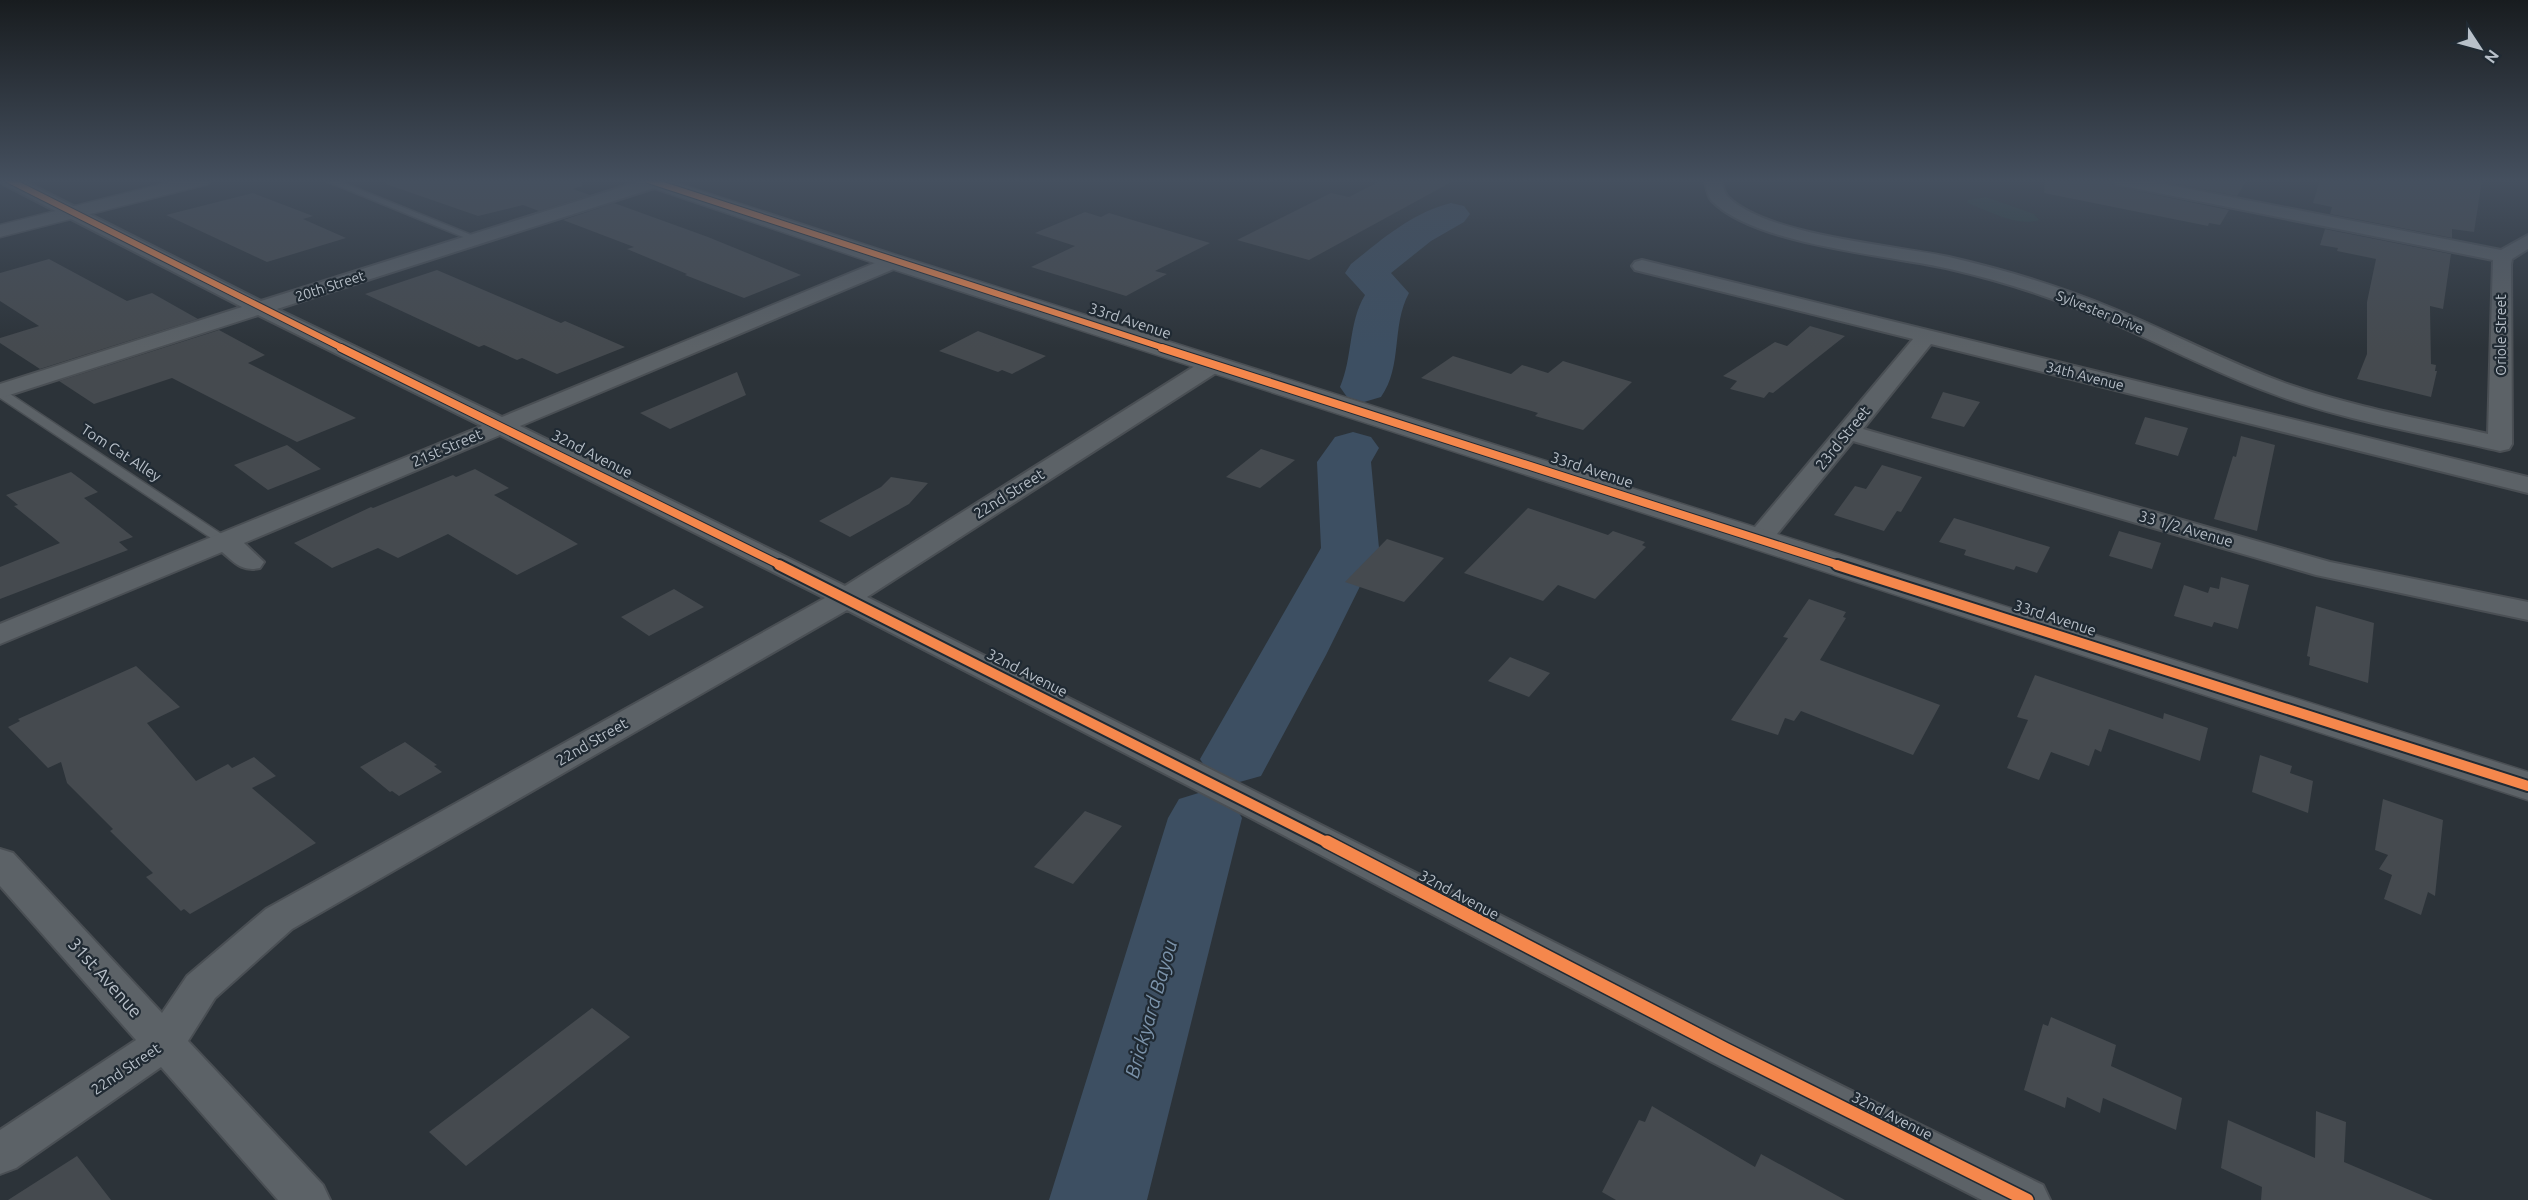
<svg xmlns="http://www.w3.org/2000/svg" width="2528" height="1200" font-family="Ubuntu,sans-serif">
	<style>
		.green { fill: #2a3f3f }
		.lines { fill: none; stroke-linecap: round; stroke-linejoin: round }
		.river { fill: #3d4f62; fill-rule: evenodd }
		.building { fill: #454a4f }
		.service-casing { stroke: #4a4f54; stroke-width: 3 }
		.minor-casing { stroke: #4a4f54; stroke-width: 4 }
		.tertiary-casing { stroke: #4a4f54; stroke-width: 3 }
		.service { fill: #5c6267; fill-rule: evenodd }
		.minor { fill: #5c6267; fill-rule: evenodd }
		.tertiary { fill: #5c6267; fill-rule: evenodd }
		.cycleway-far3-casing { stroke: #202a33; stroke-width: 8 }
		.cycleway-far2-casing { stroke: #202a33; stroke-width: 10 }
		.cycleway-far1-casing { stroke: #202a33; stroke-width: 14 }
		.cycleway-casing { stroke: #202a33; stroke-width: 16 }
		.cycleway-far3 { stroke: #f5874c; stroke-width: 6 }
		.cycleway-far2 { stroke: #f5874c; stroke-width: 8 }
		.cycleway-far1 { stroke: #f5874c; stroke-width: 10 }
		.cycleway { stroke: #f5874c; stroke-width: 13 }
		.labels { text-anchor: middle; stroke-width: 4.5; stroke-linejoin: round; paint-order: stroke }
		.far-street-label { font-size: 14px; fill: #b8c0c9; stroke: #202a33 }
		.street-label { font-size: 15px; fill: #b8c0c9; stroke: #202a33 }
		.near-street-label { font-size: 18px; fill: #b8c0c9; stroke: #202a33 }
		.near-water-label { font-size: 20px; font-style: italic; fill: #7b93aa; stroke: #202a33 }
	</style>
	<rect width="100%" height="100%" fill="#2c3339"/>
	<path class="green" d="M 1986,197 L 2034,214 L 2039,220 C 2017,227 1989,211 1967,203 L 1968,200 Z"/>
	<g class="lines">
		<path class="river" d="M 1451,203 L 1464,206 L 1470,214 L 1464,222 L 1431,241 L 1391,273 L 1409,293 C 1391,326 1403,366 1381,397 L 1364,402 L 1347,397 L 1340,387 C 1353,357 1348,323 1365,295 L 1345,273 L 1351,264 C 1381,240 1413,212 1451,203 Z
			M 1353,432 L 1371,437 L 1379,448 L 1371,462 L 1379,548 L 1326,655 L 1261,776 L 1236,783 L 1211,776 L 1200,759 L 1321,548 L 1317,462 L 1335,437 Z
			M 1205,791 L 1231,799 L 1242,818 L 1147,1200 L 1049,1200 L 1168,818 L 1179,799 Z"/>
	</g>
	<path class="building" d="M 387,180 L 581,180 L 582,186 L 573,189 L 590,195 L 539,211 L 523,205 L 478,216 L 386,184 Z
		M 1382,180 L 1455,180 L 1309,260 L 1237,240 L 1331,193 L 1349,197 Z
		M 2045,180 L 2108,180 L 2118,187 L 2229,210 L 2220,225 L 2209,223 L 2208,226 L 2044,193 Z
		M 2156,180 L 2247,180 L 2237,196 Z
		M 2320,180 L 2482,180 L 2474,232 L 2452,229 L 2452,238 L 2330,214 L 2332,207 L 2313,203 Z
		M 253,193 L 313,216 L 303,219 L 346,238 L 267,262 L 166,215 Z
		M 614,203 L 708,237 L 801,275 L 744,298 L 685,275 L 687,274 L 627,249 L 634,247 L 563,220 Z
		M 1085,212 L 1101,217 L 1109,213 L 1210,243 L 1155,271 L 1167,274 L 1126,296 L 1031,267 L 1075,246 L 1035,233 Z
		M 2325,229 L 2451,254 L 2443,309 L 2430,306 L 2431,364 L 2436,365 L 2435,371 L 2437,371 L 2431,397 L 2357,379 L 2367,354 L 2367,302 L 2376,259 L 2337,251 L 2338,248 L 2320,245 Z
		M 49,259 L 127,301 L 152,293 L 198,319 L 40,369 L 0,343 L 0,338 L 39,326 L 0,301 L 0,273 Z
		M 437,270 L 561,323 L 565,321 L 625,347 L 557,374 L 522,358 L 517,360 L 484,345 L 479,347 L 365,294 Z
		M 1810,326 L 1845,336 L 1773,393 L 1769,392 L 1764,398 L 1730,389 L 1737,381 L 1723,376 L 1775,342 L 1787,346 Z
		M 219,330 L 265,355 L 248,363 L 356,418 L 297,442 L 172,378 L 94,404 L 59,381 Z
		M 978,331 L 1046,356 L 1012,374 L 1002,370 L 998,372 L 939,351 Z
		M 1453,356 L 1511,374 L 1522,365 L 1548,373 L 1563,361 L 1632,382 L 1583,430 L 1535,416 L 1538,413 L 1421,378 Z
		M 737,372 L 746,395 L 670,429 L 640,413 Z
		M 1943,392 L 1980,402 L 1964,427 L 1931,418 Z
		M 2145,417 L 2188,428 L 2178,456 L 2135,444 Z
		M 2241,436 L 2275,445 L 2257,531 L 2214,519 L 2233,456 L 2236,457 Z
		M 287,445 L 321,469 L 268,490 L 234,465 Z
		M 1261,449 L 1295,460 L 1260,488 L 1226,477 Z
		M 1882,465 L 1922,477 L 1901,512 L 1897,511 L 1884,531 L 1834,515 L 1855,486 L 1866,489 Z
		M 475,469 L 509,488 L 494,495 L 578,544 L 517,575 L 448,534 L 398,558 L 378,548 L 332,568 L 294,543 L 371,507 L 373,508 L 453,475 L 456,477 Z
		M 71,472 L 98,492 L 84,498 L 133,537 L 119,542 L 128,550 L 0,599 L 0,567 L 60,543 L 14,506 L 18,505 L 6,495 Z
		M 891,477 L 928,483 L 909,504 L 850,537 L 819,521 L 881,487 Z
		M 1528,508 L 1608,535 L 1613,531 L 1645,542 L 1642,545 L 1646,547 L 1595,599 L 1558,585 L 1543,601 L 1464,573 Z
		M 1954,518 L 2010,535 L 2050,547 L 2037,573 L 2016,566 L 2014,570 L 1964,555 L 1966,550 L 1939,542 Z
		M 2119,531 L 2161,543 L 2152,569 L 2109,556 Z
		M 1387,539 L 1444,558 L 1404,602 L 1345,582 Z
		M 2221,577 L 2249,585 L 2238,629 L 2214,622 L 2212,627 L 2174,616 L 2184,585 L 2208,593 L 2210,587 L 2219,589 Z
		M 674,589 L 704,607 L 649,636 L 621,617 Z
		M 1809,599 L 1846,612 L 1843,617 L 1846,618 L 1820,660 L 1940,705 L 1913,755 L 1801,711 L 1794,721 L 1785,718 L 1778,735 L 1731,720 L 1788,638 L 1783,637 Z
		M 2316,606 L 2374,623 L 2368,683 L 2309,665 L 2310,657 L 2307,656 Z
		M 1510,657 L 1550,673 L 1529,697 L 1488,681 Z
		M 136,666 L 180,707 L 147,723 L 196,781 L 228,764 L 232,768 L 254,757 L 276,776 L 252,788 L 316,843 L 190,914 L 184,909 L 181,911 L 146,877 L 153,873 L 110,831 L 113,829 L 67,783 L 61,762 L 48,768 L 8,727 L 20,721 L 18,719 Z
		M 2035,675 L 2163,719 L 2164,713 L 2208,728 L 2200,761 L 2109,729 L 2101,752 L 2095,749 L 2089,766 L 2051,752 L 2039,780 L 2007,768 L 2028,720 L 2017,717 Z
		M 405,742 L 437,765 L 434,766 L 442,772 L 399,796 L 392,791 L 390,792 L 360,767 Z
		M 2260,755 L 2292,766 L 2290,773 L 2313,781 L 2308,813 L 2252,792 Z
		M 2383,799 L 2443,820 L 2435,896 L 2428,892 L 2421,915 L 2384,899 L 2392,875 L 2379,869 L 2388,855 L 2375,850 Z
		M 1085,811 L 1122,826 L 1073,884 L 1034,867 Z
		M 592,1008 L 630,1037 L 466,1166 L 429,1132 Z
		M 2051,1017 L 2116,1045 L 2111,1066 L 2182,1098 L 2176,1130 L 2103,1098 L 2100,1113 L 2067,1097 L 2065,1108 L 2024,1090 L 2043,1024 L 2048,1026 Z
		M 1652,1106 L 1755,1167 L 1761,1154 L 1845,1200 L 1616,1200 L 1602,1192 L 1639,1120 L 1645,1122 Z
		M 2316,1111 L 2346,1122 L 2344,1162 L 2433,1200 L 2261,1200 L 2262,1187 L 2221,1168 L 2228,1120 L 2315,1158 Z
		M 77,1156 L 111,1200 L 8,1200 Z"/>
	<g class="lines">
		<defs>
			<path id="service" d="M 324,180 L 336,180 L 481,239 L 473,241 Z
				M 0,389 L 4,390 L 232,541 L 225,545 L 220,544 L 0,398 Z"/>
			<path id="minor" d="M 1,180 L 22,180 L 261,301 L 644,180 L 669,180 L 667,184 L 277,309 L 502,417 L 887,258 L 901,258 L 904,262 L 901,266 L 520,426 L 845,586 L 1206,359 L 1214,357 L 1222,359 L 1225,364 L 1222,369 L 867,597 C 1259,792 1649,993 2043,1185 L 2050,1200 L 1982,1200 L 1710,1061 L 1251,818 L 847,610 L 292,929 L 215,998 L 188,1041 L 323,1185 L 330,1200 L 278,1200 L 161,1067 L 16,1168 L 0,1174 L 0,1130 L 136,1040 L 0,886 L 0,849 L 13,853 L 162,1013 L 187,976 L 266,909 L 825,598 L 500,435 L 244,543 L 264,562 L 260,568 C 242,572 235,563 222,552 L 0,644 L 0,624 L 482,426 L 258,315 L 0,398 L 0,384 L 242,307 L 3,184 Z
				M 1705,180 L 1721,180 C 1723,186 1724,193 1728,197 C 1768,236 1893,245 1949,257 C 2006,270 2061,287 2114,309 C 2173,333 2230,364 2290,385 C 2354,407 2422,419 2488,434 L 2493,260 L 2118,185 L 2110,180 L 2144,180 L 2501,250 L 2528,235 L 2528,249 L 2512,259 L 2511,264 L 2512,444 L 2509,449 L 2500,451 C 2424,433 2345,421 2271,393 C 2213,372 2158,342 2101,318 C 2052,297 2002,281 1950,269 C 1889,255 1755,245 1712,201 C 1707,196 1706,187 1705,180 Z
				M 1642,260 L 2528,477 L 2528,493 L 1931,344 L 1863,429 L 2330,562 L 2528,602 L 2528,620 L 2316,575 L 1853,441 L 1768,545 L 1759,547 L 1750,545 L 1746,539 L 1750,533 L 1913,339 L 1635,270 L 1632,266 L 1635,262 Z"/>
			<path id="tertiary" d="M 178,180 L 211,180 L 208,184 L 0,237 L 0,225 Z
				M 638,180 L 667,180 L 902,257 L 2528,772 L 2528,800 L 886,267 L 641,184 Z"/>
		</defs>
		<use href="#service" class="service-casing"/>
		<use href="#minor" class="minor-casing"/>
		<use href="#tertiary" class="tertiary-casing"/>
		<use href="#service" class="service"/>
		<use href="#minor" class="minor"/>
		<use href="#tertiary" class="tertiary"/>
		<defs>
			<path id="cycleway-far3" d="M 9,180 L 344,349
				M 648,180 L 1167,349"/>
			<path id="cycleway-far2" d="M 341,348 L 782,566
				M 1162,348 L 1842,566"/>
			<path id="cycleway-far1" d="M 779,565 L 1330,844
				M 1837,565 L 2528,786"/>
			<path id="cycleway" d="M 1327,842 L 1725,1049 L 2027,1200"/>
		</defs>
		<use href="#cycleway-far3" class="cycleway-far3-casing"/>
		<use href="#cycleway-far2" class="cycleway-far2-casing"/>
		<use href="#cycleway-far1" class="cycleway-far1-casing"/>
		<use href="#cycleway" class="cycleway-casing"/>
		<use href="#cycleway-far3" class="cycleway-far3"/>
		<use href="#cycleway-far2" class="cycleway-far2"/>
		<use href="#cycleway-far1" class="cycleway-far1"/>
		<use href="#cycleway" class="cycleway"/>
	</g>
	<linearGradient id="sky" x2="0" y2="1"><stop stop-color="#181c1f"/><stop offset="0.52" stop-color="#45505f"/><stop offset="1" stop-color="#45505f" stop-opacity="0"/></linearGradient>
	<rect width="2528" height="348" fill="url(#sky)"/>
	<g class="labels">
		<g class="far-street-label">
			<text transform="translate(330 286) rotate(-18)" y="5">20th Street</text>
			<text transform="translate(2100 312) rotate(22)" y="5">Sylvester Drive</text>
			<text transform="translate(2501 335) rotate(-90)" y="5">Oriole Street</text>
			<text transform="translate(2085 376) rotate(14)" y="5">34th Avenue</text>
		</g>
		<g class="street-label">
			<text transform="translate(1130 321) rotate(18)" y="5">33rd Avenue</text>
			<text transform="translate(1843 438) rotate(-51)" y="5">23rd Street</text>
			<text transform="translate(447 448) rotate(-23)" y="5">21st Street</text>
			<text transform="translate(121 453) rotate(33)" y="5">Tom Cat Alley</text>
			<text transform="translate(592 454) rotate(27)" y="5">32nd Avenue</text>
			<text transform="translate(1592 470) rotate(18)" y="5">33rd Avenue</text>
			<text transform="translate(1009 494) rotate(-32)" y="5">22nd Street</text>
			<text transform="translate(2186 529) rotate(16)" y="5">33 1/2 Avenue</text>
			<text transform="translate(2055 618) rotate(18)" y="5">33rd Avenue</text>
			<text transform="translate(1027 673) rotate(27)" y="5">32nd Avenue</text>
			<text transform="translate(592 742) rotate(-30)" y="5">22nd Street</text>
			<text transform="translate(1459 895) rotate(28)" y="5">32nd Avenue</text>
			<text transform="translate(126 1069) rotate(-34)" y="5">22nd Street</text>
			<text transform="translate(1892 1116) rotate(27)" y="5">32nd Avenue</text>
		</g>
		<g class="near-street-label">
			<text transform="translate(105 978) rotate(48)" y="6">31st Avenue</text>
		</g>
		<g class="near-water-label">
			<text transform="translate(1151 1009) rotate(-74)" y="7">Brickyard Bayou</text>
		</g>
	</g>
	<g transform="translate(2480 48) rotate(126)" stroke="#202a33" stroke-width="4.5" paint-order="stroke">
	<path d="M0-4.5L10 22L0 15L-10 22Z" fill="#b8c0c9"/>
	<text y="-9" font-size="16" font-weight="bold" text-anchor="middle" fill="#b8c0c9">N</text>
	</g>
</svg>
